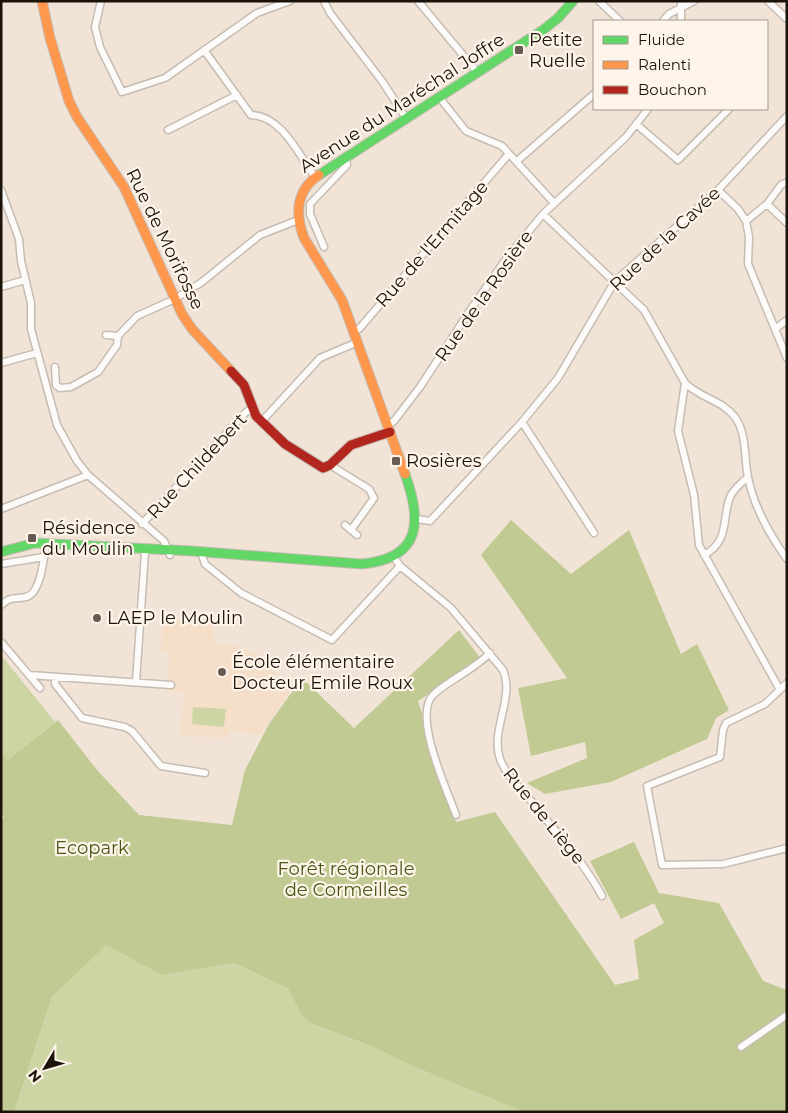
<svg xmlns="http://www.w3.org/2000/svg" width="788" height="1113" font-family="Montserrat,sans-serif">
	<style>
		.built { fill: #f6dfc9 }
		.green { fill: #ced5a4 }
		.forest { fill: #c1ca92 }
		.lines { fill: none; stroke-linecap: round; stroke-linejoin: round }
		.street-casing { stroke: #c6bcb2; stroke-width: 9 }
		.fast-casing { stroke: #c6bcb2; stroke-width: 11 }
		.slow-casing { stroke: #c6bcb2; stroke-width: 11 }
		.jam-casing { stroke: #c6bcb2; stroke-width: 11 }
		.street { stroke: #fdfbf9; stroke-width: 6 }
		.fast { stroke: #63d668; stroke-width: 9 }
		.slow { stroke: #ff974d; stroke-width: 9 }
		.jam { stroke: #b3261e; stroke-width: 9 }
		.poi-dot { fill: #665c52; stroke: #fef4ea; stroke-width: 2 }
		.labels { text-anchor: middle; stroke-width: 4.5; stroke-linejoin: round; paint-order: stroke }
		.poi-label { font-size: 18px; fill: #1b130a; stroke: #fef4ea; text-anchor: start }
		.street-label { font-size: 18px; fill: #1b130a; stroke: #fef4ea }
		.park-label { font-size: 18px; fill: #485917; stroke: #fef4ea }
	</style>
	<rect width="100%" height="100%" fill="#f1e4d7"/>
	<path class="built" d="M 162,619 L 215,623 L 214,644 L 238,646 L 269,659 L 280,685 L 294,686 L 260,735 L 228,731 L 228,738 L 180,736 L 184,694 L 167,691 L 170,653 L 161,652 Z"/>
	<path class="green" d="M 1,655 L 55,722 L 7,761 L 1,753 Z
		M 193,707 L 226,709 L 224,727 L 192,724 Z
		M 106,944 L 162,975 L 235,963 L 288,989 L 302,1016 L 310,1023 L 371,1046 L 415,1067 L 523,1112 L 14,1112 L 52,997 Z"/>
	<path class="forest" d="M 511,520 L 571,574 L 629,530 L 681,654 L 697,644 L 729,710 L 716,718 L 707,739 L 611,782 L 545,794 L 527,783 L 587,758 L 585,742 L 531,756 L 518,688 L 567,678 L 481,555 Z
		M 459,630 L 481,659 L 418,701 L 456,822 L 495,812 L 615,985 L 639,979 L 634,940 L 664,923 L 654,903 L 621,919 L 590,861 L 634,842 L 659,893 L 719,903 L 763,981 L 787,990 L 787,1112 L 523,1112 L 415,1067 L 371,1046 L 310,1023 L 302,1016 L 288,989 L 235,963 L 162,975 L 106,945 L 52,997 L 14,1112 L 1,1112 L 1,820 L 4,817 L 1,813 L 1,753 L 8,760 L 58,720 L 97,770 L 139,815 L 232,825 L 245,770 L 269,724 L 302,678 L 354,728 Z"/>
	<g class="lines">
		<defs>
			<path id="street" d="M 101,1 L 95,27 L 100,47 L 122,92 L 165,78 L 257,13 L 290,1
				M 324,1 L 330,13 L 382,81 L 406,118
				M 418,1 L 477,72
				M 599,1 L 620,21
				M 768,1 L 787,19
				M 663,21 L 669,14 L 694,1
				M 681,21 L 681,1
				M 204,50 L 251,115 C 281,115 299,155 315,177
				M 439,97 L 466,131 L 502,146 L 554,203
				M 636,124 L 678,160 L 729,109
				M 168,130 L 237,95
				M 517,161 L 594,94
				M 1,190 L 19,239 L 21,261 L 31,303 L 31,329 L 57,425 L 77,461 L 88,475 L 164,541 L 170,555
				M 718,190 L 738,209 L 746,221 L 749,237 L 748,264 L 787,358
				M 767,204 L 787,223
				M 543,214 L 644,310 L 685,383 L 678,431 L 694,495 L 699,545 L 780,690
				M 746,221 L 767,204 L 781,185 L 787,182
				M 324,247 L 310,214 L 310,204 L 347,165 L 346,156
				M 1,287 L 25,280
				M 775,329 L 787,320
				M 354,331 L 359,329 L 508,155
				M 106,335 L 118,336
				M 1,363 L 37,353
				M 55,367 L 56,385 L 60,388 L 71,387 L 98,372 L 117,345 L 118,336 L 137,316 L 175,299 L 202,282 L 260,235 L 298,220
				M 685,383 C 700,398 722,400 735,417 C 747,434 744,458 748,477 C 754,508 769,534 787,559
				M 262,421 L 320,358 L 358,342
				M 522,422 L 594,533
				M 388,425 L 394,421 L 420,387 L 471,309 L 506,259 L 543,214 L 626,137 L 648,109
				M 330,465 L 369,489 L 374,498 L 351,530
				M 1,509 L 88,475
				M 417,519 L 430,521 L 522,422 L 558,378 L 615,281 L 718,190 L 787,116
				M 142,524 L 246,412 L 252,409
				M 345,525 L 357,535
				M 201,552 L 205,564 L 241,593 L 332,640 L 400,566 L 394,557
				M 704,555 C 731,541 721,516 731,495 C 735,488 742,482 748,477
				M 1,564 L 44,557
				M 400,566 L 451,608 L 503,670 C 515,698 490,730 500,759 C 506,775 521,789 532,802 C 557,833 583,861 602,896
				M 1,605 C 13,595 13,600 26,597 C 41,594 44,557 46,544
				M 1,642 L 40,688
				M 30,675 L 171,685
				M 55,677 L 55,684 L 82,718 L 125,727 L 132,731 L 161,766 L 205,773
				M 136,682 L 145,552 L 150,549
				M 787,683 L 765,704 L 726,723 L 723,730 L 720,757 L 647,786 L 662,865 L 723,864 L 787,848
				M 456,815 C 448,792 411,714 434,694 C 452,678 472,671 490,653
				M 741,1047 L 787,1015"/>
			<path id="fast" d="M 319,175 L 543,30 L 558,18 L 573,1
				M 1,552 L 35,543 L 192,551 L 362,564 C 422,558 422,521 405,474"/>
			<path id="slow" d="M 42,1 L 50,38 L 69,101 L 77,117 L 124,187 L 182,314 L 192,329 L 231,371
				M 319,175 C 296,190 295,214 304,238 L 342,300 L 405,474"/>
			<path id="jam" d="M 231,371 L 244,385 L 256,416 L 285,444 L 323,468 L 330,465 L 351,445 L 390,432"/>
		</defs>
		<use href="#street" class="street-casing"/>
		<use href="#fast" class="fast-casing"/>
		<use href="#slow" class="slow-casing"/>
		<use href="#jam" class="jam-casing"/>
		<use href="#street" class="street"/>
		<use href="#fast" class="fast"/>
		<use href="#slow" class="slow"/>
		<use href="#jam" class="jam"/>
	</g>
	<g class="poi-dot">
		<rect x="514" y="45" width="10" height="10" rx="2.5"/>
		<rect x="391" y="456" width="10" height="10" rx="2.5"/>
		<rect x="27" y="533" width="10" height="10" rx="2.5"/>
		<circle cx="97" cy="618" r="5"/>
		<circle cx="222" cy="672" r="5"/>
	</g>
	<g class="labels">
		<g class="poi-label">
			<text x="529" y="46">Petite<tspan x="529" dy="21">Ruelle</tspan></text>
			<text x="406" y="467">Rosières</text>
			<text x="42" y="534">Résidence<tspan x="42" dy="21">du Moulin</tspan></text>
			<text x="107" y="624">LAEP le Moulin</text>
			<text x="232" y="668">École élémentaire<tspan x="232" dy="21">Docteur Emile Roux</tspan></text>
		</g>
		<g class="street-label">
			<text transform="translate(402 103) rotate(-33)" y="6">Avenue du Maréchal Joffre</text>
			<text transform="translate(165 239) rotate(64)" y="6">Rue de Morifosse</text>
			<text transform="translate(665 239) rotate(-43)" y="6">Rue de la Cavée</text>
			<text transform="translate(432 244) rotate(-49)" y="6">Rue de l'Ermitage</text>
			<text transform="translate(484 296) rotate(-55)" y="6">Rue de la Rosière</text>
			<text transform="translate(197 466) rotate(-47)" y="6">Rue Childebert</text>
			<text transform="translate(544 816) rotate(51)" y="6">Rue de Liège</text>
		</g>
		<g class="park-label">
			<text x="92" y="854">Ecopark</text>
			<text x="346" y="875">Forêt régionale<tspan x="346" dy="21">de Cormeilles</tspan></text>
		</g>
	</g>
	<rect width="788" height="1113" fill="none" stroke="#1b130a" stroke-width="5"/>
	<rect x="593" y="20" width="175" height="90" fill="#fef4ea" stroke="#a39a90"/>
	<rect x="603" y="36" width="25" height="8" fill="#63d668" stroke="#a39a90"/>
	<text x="638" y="45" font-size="15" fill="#1b130a">Fluide</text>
	<rect x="603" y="61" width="25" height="8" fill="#ff974d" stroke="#a39a90"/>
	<text x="638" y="70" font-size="15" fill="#1b130a">Ralenti</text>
	<rect x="603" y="86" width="25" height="8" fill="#b3261e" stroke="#a39a90"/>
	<text x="638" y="95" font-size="15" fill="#1b130a">Bouchon</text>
	<g transform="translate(45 1068) rotate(232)" stroke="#fef4ea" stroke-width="4" paint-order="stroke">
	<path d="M0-4L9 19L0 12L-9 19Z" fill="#1b130a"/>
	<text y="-8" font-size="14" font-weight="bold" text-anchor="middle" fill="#1b130a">N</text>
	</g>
</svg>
